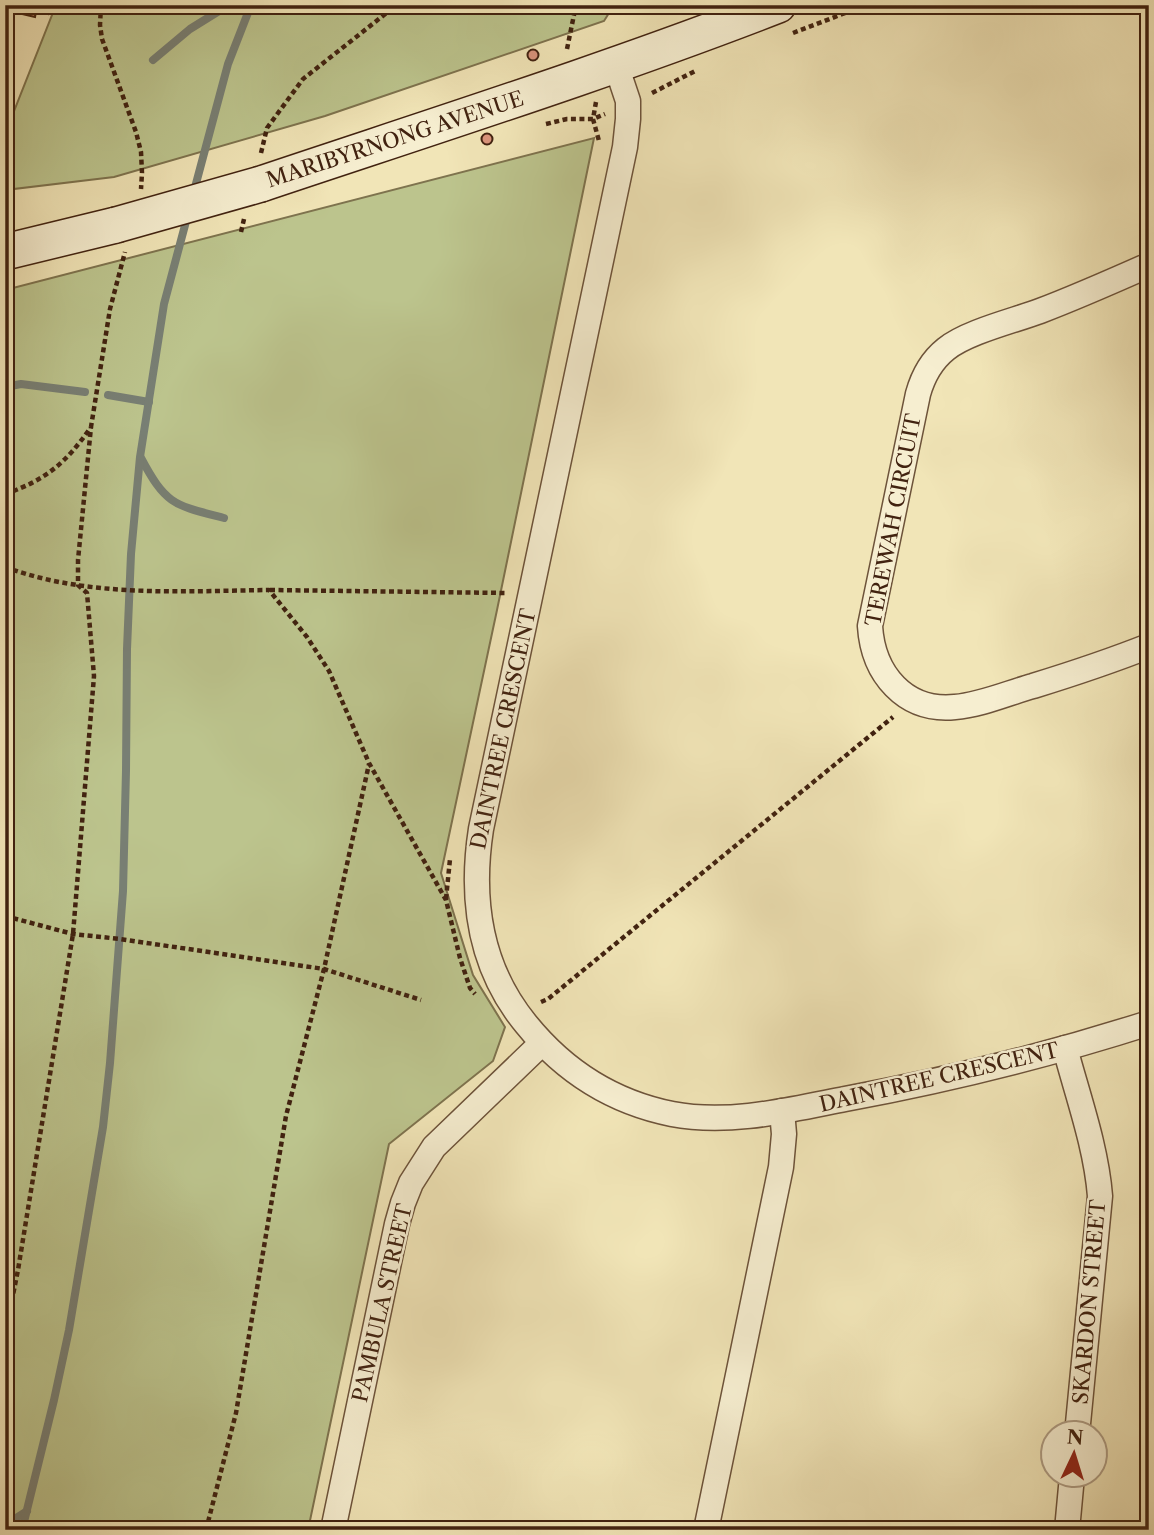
<svg xmlns="http://www.w3.org/2000/svg" width="1154" height="1535" viewBox="0 0 1154 1535" font-family="'Libre Caslon Text',serif">
<style>
.green{fill:#bcc48d;stroke:#7e734e;stroke-width:2}
.lines{fill:none;stroke-linecap:round;stroke-linejoin:round}
.stream{stroke:#787f74;stroke-width:8}
.building{fill:#da947c;stroke:#412210;stroke-width:2}
.street-casing{stroke:#6d533a;stroke-width:27}
.secondary-casing{stroke:#412210;stroke-width:38}
.path{stroke:#412210;stroke-width:4.5;stroke-dasharray:5 3.5;stroke-linecap:butt}
.street{stroke:#f6eed0;stroke-width:24}
.secondary{stroke:#f6eed0;stroke-width:35}
.secondary-bridge-casing{stroke:#412210;stroke-width:38;stroke-linecap:butt}
.secondary-bridge{stroke:#f6eed0;stroke-width:35}
.labels{text-anchor:middle;dominant-baseline:central;stroke-width:5;stroke-linejoin:round;paint-order:stroke}
.street-label{font-size:21px;fill:#412210;stroke:#f6eed0}
</style>
<rect width="100%" height="100%" fill="#f1e5b7"/>
<filter id="stains"><feTurbulence type="fractalNoise" baseFrequency=".00286" numOctaves="4"/><feColorMatrix values="0 0 0 0 .2 0 0 0 0 .09 0 0 0 0 .02 0 0 0 .5 -.17"/></filter>
<radialGradient id="worn" r=".72"><stop offset=".6" stop-color="#630" stop-opacity="0"/><stop offset="1" stop-color="#630" stop-opacity=".3"/></radialGradient>
<g class="green">
<path d="M56,5H614L604,21L325,116L114,177L5,190V134Z"/>
<path d="M594,138L497,610L441,873L473,975L505,1027L493,1061L389,1144L308,1530H5V290Z"/>
</g>
<g class="lines">
<g class="stream">
<path d="M174,5C200,11 217,14 243,5"/>
<path d="M153,60L190,29L219,11"/>
<path d="M194,191L228,64L251,5"/>
<path d="M5,387L21,384L85,392"/>
<path d="M108,395L149,402"/>
<path d="M141,458C166,505 174,505 224,518"/>
<path d="M5,1525L27,1511"/>
<path d="M22,1530L54,1400L69,1330L103,1127L110,1063L123,891L126,771L127,649L131,554L140,457L164,304L188,214"/>
</g>
</g>
<g class="building">
<path d="M5,5H49L48,14L36,12L35,17L5,10Z"/>
<circle cx="533" cy="55" r="5.5"/>
<circle cx="487" cy="139" r="5.5"/>
</g>
<g class="lines">
<defs>
<g id="street">
<path d="M616,65L628,101V119L625,147L481,829C470,900 480,968 526,1024C564,1071 612,1102 672,1114C729,1125 789,1110 845,1099C948,1080 1049,1055 1149,1023"/>
<path d="M1149,265C1113,281 1077,297 1040,311C1013,321 967,332 946,349C931,361 923,376 918,394L870,626C873,674 905,712 955,707C981,705 1008,693 1033,686C1072,674 1111,661 1149,646"/>
<path d="M1065,1048C1078,1097 1096,1146 1100,1196L1077,1434"/>
<path d="M333,1530L397,1224L403,1203L411,1183L434,1147L541,1044"/>
<path d="M706,1530L781,1167L784,1134L782,1111"/>
<path d="M1067,1530L1072,1476"/>
</g>
<g id="secondary">
<path d="M261,184C434,126 608,71 778,5"/>
<path d="M5,252L116,225"/>
</g>
</defs>
<use href="#street" class="street-casing"/>
<use href="#secondary" class="secondary-casing"/>
<g class="path">
<path d="M101,5L100,25L102,39L136,132L141,152L142,173L141,189"/>
<path d="M793,33L866,5"/>
<path d="M567,49L576,5"/>
<path d="M652,93L697,70"/>
<path d="M596,102L593,119L599,141"/>
<path d="M546,124L567,119H593L605,114"/>
<path d="M261,153L267,128L303,79L389,11L399,5"/>
<path d="M241,232L244,219"/>
<path d="M5,494C46,480 66,463 91,427L110,309L125,252"/>
<path d="M5,567C89,598 181,591 269,590L307,637L329,671L369,763L446,900L460,958L470,988L475,994"/>
<path d="M270,590L506,593"/>
<path d="M446,899L450,859"/>
<path d="M5,916L73,934L120,939L324,969L421,1000"/>
<path d="M541,1002L548,999L893,717"/>
<path d="M5,1335L18,1270L73,934L94,676L87,593L78,585V560L91,427"/>
<path d="M206,1530L236,1413L286,1116L324,969L369,764"/>
</g>
<use href="#street" class="street"/>
<use href="#secondary" class="secondary"/>
<defs>
<path id="secondary-bridge" d="M116,225L261,184"/>
</defs>
<use href="#secondary-bridge" class="secondary-bridge-casing"/>
<use href="#secondary-bridge" class="secondary-bridge"/>
</g>
<g class="labels">
<g class="street-label">
<text transform="translate(395 139) rotate(-18)">MARIBYRNONG AVENUE</text>
<text transform="translate(893 520) rotate(-79)">TEREWAH CIRCUIT</text>
<text transform="translate(503 729) rotate(-78)">DAINTREE CRESCENT</text>
<text transform="translate(939 1077) rotate(-13)">DAINTREE CRESCENT</text>
<text transform="translate(1089 1302) rotate(-85)">SKARDON STREET</text>
<text transform="translate(382 1303) rotate(-77)">PAMBULA STREET</text>
</g>
</g>
<rect width="1154" height="1535" fill="none" stroke="#f1e5b7" stroke-width="28"/>
<rect x="7" y="7" width="1140" height="1521" fill="none" stroke="#412210" stroke-width="3.5"/>
<rect x="14" y="14" width="1126" height="1507" fill="none" stroke="#412210" stroke-width="2"/>
<g transform="translate(1074 1454) rotate(4)"><circle r="33" fill="#f6eed0" stroke="#ae9c83" stroke-width="2"/>
<path d="M0-5L12 26L0 18L-12 26Z" fill="#8f2418"/>
<text y="-10" font-size="19" font-weight="bold" text-anchor="middle" fill="#412210">N</text>
</g>
<rect width="100%" height="100%" filter="url(#stains)"/>
<rect width="100%" height="100%" fill="url(#worn)"/>
</svg>
